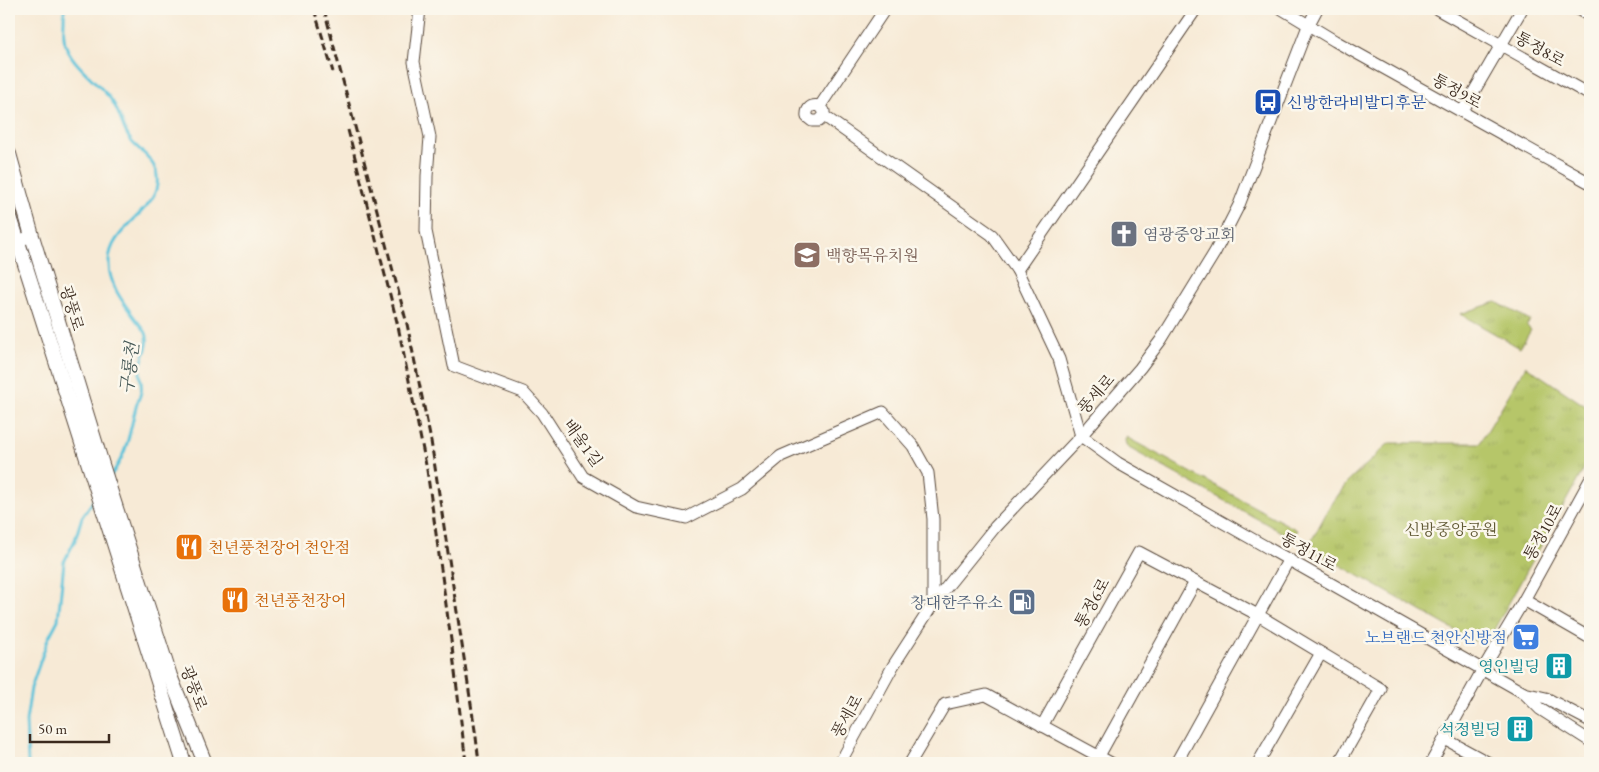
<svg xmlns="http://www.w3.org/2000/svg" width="1599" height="772" viewBox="0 0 1599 772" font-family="'EB Garamond','Noto Serif KR',serif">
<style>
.grass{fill:#b6c669;stroke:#787844}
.park{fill:url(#park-tufts);stroke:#787844}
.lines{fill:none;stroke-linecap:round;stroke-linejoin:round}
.stream{stroke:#5cc3da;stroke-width:3}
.minor-casing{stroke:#57473a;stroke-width:13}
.major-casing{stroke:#57473a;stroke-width:16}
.minor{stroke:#fff;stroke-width:11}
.major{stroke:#fff;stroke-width:14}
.rail{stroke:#3b2a1e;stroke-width:3;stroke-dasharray:8 4;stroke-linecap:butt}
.labels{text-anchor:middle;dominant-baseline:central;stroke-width:5;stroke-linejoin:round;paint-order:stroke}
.street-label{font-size:16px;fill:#3b2a1e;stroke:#fbf7ec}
.transit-label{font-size:16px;fill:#164399;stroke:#fbf7ec;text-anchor:start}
.worship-label{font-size:16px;fill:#5b616d;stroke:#fbf7ec;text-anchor:start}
.education-label{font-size:16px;fill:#785e54;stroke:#fbf7ec;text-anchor:start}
.park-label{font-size:16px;fill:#605934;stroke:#fbf7ec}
.food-label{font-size:16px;fill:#c56008;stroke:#fbf7ec;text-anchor:start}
.service-label{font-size:16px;fill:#4e5e75;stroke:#fbf7ec;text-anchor:end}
.shop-label{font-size:16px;fill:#366cbe;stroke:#fbf7ec;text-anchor:end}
.culture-label{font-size:16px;fill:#0d838f;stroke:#fbf7ec;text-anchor:end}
.water-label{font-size:18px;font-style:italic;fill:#455856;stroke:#fbf7ec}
</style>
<defs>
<pattern id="park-tufts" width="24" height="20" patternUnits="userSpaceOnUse" patternTransform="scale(1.25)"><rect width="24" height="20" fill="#b6c669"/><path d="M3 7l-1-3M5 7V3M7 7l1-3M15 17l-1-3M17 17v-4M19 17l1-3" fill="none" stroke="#9daa5b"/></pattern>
</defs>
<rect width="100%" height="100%" fill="#fbf7ec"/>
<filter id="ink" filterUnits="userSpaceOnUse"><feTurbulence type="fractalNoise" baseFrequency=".02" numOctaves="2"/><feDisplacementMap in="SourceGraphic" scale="10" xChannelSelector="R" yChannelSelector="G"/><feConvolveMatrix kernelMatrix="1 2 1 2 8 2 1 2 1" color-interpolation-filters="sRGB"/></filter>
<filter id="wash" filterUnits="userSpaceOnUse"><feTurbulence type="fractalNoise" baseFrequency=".0096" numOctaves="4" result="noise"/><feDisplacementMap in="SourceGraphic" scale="20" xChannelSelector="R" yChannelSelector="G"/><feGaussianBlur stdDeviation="1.12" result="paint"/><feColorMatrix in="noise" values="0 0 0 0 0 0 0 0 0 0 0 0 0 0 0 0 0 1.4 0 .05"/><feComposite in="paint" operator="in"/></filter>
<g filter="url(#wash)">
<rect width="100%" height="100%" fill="#f7ead6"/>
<path class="grass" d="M1126,437L1297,530L1292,538L1127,447L1125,441Z"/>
<g class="park">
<path d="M1496,302L1530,320L1527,326L1531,330L1520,348L1460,314Z"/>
<path d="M1526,366L1590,409V458L1491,635L1482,642L1472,640L1308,547L1329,508L1346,484L1389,443H1480Z"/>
</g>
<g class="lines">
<g class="stream">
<path d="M64,9C65,20 62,32 65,43C71,65 99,82 112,101C121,114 122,130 132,142C140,151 152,158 156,171C167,211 107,224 109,264C109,286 125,305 137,321C140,325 144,329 146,333C151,346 141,357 140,370C139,377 143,385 141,392C140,397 137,402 136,407C128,437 129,450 110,477"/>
<path d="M28,763L26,721L31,688L48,639L58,620L64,562L75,540L82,517L95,498"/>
</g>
</g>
</g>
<g filter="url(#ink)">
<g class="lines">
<defs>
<g id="minor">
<path d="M420,9L414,62L430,137L427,176L426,231L454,366L523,392L542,413L583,477L636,507L686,518L742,489L781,456L883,412L913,446L928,473L933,519V604"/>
<path d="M1282,9L1335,41L1590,183"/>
<path d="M1437,9L1590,95"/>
<path d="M1577,9L1590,16"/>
<path d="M820,106L885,9"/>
<path d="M1462,112L1522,9"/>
<path d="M824,116L819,121H812L807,117C806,108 811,104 820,106L824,111V116L992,235L1017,270L1059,359L1081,436L1118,463L1524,693L1546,698L1590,721"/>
<path d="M9,244L32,236"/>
<path d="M1017,270L1196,9"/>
<path d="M1524,600L1590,638"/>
<path d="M1524,693L1540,709L1590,741"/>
<path d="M1042,726L1139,552L1258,615L1381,689L1339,763"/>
<path d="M1445,739L1489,763"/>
<path d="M840,763L893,666L933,604L995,527L1081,436L1140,368L1161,340L1215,252L1239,205L1308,26L1317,9"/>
<path d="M910,763L945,704L986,695L1111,763"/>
<path d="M1095,763L1195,582"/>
<path d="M1176,763L1289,559"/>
<path d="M1258,763L1321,653"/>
<path d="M1431,763L1483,669L1524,600L1590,480"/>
</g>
<g id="major">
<path d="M9,154L32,236L104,471L170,676L205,763"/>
<path d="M9,214L184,763"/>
</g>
</defs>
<use href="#minor" class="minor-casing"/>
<use href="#major" class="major-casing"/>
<use href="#minor" class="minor"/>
<use href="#major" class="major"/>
<g class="rail">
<path d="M314,9L333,72"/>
<path d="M324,9L407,324L431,441L476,737L479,763"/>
<path d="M348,130L398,326L427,470L452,647L466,763"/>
</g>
</g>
</g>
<defs>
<symbol id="bus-square" viewBox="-11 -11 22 22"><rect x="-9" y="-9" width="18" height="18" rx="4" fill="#1a4fb4" stroke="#fbf7ec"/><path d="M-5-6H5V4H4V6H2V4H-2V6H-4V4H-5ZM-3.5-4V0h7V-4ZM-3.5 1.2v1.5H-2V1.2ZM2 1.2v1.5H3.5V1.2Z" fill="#fff"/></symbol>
<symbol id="church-square" viewBox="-11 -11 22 22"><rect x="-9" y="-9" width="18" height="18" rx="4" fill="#6b7280" stroke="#fbf7ec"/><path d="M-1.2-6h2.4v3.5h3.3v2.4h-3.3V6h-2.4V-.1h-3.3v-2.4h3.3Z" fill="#fff"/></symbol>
<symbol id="school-square" viewBox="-11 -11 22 22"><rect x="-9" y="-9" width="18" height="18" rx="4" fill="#8d6e63" stroke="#fbf7ec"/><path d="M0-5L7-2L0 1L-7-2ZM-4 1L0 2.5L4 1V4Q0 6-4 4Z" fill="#fff"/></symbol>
<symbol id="restaurant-square" viewBox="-11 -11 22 22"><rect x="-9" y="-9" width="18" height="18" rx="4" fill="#e8710a" stroke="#fbf7ec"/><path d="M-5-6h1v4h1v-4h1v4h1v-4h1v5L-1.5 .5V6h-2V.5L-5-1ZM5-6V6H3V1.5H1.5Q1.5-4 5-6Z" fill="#fff"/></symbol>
<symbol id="fuel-square" viewBox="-11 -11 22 22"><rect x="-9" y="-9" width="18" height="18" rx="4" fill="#5c6f8a" stroke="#fbf7ec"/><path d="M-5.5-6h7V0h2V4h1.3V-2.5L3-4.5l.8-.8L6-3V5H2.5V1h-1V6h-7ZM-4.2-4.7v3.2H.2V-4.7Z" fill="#fff"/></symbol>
<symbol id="supermarket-square" viewBox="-11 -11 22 22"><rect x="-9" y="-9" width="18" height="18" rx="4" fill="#3f7fe0" stroke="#fbf7ec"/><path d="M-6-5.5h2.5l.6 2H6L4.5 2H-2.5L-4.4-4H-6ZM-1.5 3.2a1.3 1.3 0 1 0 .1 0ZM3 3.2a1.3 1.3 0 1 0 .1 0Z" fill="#fff"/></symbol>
<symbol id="building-square" viewBox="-11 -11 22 22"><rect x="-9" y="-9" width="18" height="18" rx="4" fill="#0f9aa8" stroke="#fbf7ec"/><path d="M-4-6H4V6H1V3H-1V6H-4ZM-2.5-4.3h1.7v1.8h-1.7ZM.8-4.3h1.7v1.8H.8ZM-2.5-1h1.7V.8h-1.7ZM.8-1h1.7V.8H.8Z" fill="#fff"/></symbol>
</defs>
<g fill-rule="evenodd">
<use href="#bus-square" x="1252" y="86" width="32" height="32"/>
<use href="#church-square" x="1108" y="218" width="32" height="32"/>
<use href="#school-square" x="791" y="239" width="32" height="32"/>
<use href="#restaurant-square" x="173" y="531" width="32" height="32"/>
<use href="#restaurant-square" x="219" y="584" width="32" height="32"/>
<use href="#fuel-square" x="1006" y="586" width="32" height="32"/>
<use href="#supermarket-square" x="1510" y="621" width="32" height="32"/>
<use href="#building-square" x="1543" y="650" width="32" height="32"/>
<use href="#building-square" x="1504" y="713" width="32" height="32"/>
</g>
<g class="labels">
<g class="street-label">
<text transform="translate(1540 49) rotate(29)">통정8로</text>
<text transform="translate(1457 91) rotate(29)">통정9로</text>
<text transform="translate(72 308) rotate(73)">광풍로</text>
<text transform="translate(1096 394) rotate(-49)">풍세로</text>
<text transform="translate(583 443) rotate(54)">배울1길</text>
<text transform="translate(1543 532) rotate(-61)">통정10로</text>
<text transform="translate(1309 552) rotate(29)">통정11로</text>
<text transform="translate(1092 603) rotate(-61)">통정6로</text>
<text transform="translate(194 688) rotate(69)">광풍로</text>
<text transform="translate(847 716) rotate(-61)">풍세로</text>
</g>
<g class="transit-label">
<text x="1287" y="102">신방한라비발디후문</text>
</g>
<g class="worship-label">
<text x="1143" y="234">염광중앙교회</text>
</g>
<g class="education-label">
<text x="826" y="255">백향목유치원</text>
</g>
<g class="park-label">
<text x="1451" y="529">신방중앙공원</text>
</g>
<g class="food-label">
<text x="208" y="547">천년풍천장어 천안점</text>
<text x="254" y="600">천년풍천장어</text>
</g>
<g class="service-label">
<text x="1003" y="602">창대한주유소</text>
</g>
<g class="shop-label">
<text x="1507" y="637">노브랜드 천안신방점</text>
</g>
<g class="culture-label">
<text x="1540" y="666">영인빌딩</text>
<text x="1501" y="729">석정빌딩</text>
</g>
<g class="water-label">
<text transform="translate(129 368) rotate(-83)">구룡천</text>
</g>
</g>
<rect width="1599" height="772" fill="none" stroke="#fbf7ec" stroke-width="30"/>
<path d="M30 734v8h79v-8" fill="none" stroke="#3b2a1e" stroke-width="2.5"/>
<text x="38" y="734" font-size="15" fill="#3b2a1e" stroke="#fbf7ec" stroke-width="4" paint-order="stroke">50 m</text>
</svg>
